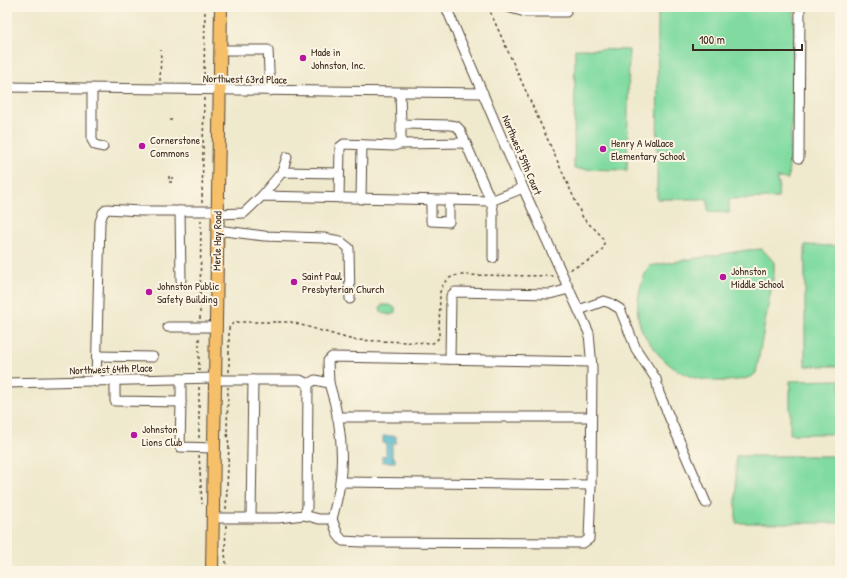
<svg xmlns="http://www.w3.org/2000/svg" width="847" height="578" viewBox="0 0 847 578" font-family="'Patrick Hand',sans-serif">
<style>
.green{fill:#81dba1;stroke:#5e8260}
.water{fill:#50b9cd;stroke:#467276}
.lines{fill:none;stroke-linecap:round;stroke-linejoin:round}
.minor-casing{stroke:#564738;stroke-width:11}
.major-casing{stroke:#564738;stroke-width:14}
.path{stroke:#564738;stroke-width:1.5;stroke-dasharray:3 3;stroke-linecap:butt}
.minor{stroke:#fff;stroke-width:9}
.major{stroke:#f6c06b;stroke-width:12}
.poi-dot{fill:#b5179e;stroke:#fcf5e5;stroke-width:1.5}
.labels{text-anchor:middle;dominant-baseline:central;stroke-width:4;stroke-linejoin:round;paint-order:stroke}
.poi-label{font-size:11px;fill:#3b2a1e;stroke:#fcf5e5;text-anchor:start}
.street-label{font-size:11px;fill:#3b2a1e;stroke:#fcf5e5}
</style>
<rect width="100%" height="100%" fill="#fcf5e5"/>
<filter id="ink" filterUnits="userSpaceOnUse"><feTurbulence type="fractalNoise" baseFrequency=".025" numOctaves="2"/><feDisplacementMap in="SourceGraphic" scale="8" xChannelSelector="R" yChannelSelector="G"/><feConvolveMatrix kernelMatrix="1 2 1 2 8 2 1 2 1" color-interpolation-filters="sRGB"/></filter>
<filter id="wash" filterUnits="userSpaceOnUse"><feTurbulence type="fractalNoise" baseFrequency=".012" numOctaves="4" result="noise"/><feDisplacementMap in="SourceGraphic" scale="16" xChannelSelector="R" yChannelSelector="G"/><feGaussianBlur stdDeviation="0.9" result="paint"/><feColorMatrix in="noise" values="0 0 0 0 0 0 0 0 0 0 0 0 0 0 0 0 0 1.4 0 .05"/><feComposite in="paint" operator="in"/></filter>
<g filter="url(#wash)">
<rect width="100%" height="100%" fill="#efe9cd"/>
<g class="green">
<path d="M658,7H794V90L788,179L777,178V183H779L778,198L729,199V213L708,212V199H657Z"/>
<path d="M575,49L629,50L627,170L574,169Z"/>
<path d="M805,245L840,246V366H805Z"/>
<path d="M762,249L774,262V273L756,373C749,380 736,380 727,381C694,382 672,373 652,346C648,340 642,333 640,325C634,306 640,283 649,266L747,250Z"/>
<path d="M382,305H390L395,308V313L390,315L382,313L380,308Z"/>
<path d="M840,380V434H790V381Z"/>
<rect x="736" y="456" width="104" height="67"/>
</g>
<path class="water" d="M383,436H396V443H392V457L395,458V462H382V456H386V443H383Z"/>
</g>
<g filter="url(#ink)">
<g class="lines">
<defs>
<g id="minor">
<path d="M507,7L525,12H566"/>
<path d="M221,50H268L270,91"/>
<path d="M7,87L483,93"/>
<path d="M92,89V140L95,145L103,147"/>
<path d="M400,93L401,122L406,124L450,125L456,126L460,130L491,201L493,211V258"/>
<path d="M399,144L466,143"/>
<path d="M799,158L800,7"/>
<path d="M282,172L287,157"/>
<path d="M262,196L282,172L339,173"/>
<path d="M339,198L340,147L344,144L394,146L399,144L401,139V122"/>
<path d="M361,199L362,145"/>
<path d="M431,200V221L449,222V201"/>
<path d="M180,211L181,280"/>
<path d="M218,214L244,213L262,196L491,201L523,188"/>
<path d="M217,230L264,236L324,238L340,241L349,248L350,299"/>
<path d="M579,310L604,301L610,303L620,309L636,349L656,379L659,393L706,503"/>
<path d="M168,327H216"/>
<path d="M97,356L153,357"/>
<path d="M450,359L451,296L455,292L550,294L569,289"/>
<path d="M115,381V401L181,402V379"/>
<path d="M96,382L100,222L103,213L107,209L140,211H218"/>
<path d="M7,383L215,378"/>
<path d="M329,383L328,361L332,357L591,362"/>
<path d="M181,402L180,447L214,448"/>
<path d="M337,417H591"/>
<path d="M340,482L591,485L592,368L589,333L523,188L446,7"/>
<path d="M304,515L319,519H332C335,507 339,494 340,482C344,450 339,414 329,383L315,380L308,384"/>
<path d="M251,517L253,380"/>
<path d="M213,518H278L304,515L307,508L308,384L300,380H215"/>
<path d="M332,519L338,535L343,541L361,542L583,543L589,539L591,485"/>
</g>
<path id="major" d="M212,571L221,7"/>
</defs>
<use href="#minor" class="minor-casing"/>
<use href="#major" class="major-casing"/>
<g class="path">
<path d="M488,7L583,218C588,224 596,229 601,236C614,253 580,264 569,270"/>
<path d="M160,81L161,50"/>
<path d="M204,81L205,7"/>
<path d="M170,120H172"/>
<path d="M169,176V182H172V177"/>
<path d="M202,203L204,97"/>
<path d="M200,319L201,219"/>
<path d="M199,371V335"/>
<path d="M229,372V328L234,322H291L353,340L433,343L439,338V335L440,292C443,282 448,277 458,275L555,276"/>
<path d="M199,387V439"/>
<path d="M199,455L202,504"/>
<path d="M226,509L229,445L227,433L228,387"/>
<path d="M226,525L225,553L227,571"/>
</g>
<use href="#minor" class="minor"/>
<use href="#major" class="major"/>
</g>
</g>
<g class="poi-dot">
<circle cx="303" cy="58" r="4"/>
<circle cx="142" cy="146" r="4"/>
<circle cx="603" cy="149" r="4"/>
<circle cx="723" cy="277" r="4"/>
<circle cx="294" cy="282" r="4"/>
<circle cx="149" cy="292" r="4"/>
<circle cx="134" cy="435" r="4"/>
</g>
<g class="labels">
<g class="poi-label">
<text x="311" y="52">Made in<tspan x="311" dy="13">Johnston, Inc.</tspan></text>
<text x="150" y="140">Cornerstone<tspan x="150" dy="13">Commons</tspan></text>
<text x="611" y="143">Henry A Wallace<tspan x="611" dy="13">Elementary School</tspan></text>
<text x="731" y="271">Johnston<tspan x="731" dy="13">Middle School</tspan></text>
<text x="302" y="276">Saint Paul<tspan x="302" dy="13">Presbyterian Church</tspan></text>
<text x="157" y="286">Johnston Public<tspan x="157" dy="13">Safety Building</tspan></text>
<text x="142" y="429">Johnston<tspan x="142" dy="13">Lions Club</tspan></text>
</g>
<g class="street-label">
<text transform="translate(245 79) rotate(1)">Northwest 63rd Place</text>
<text transform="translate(522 155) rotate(67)">Northwest 59th Court</text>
<text transform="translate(217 241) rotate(-89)">Merle Hay Road</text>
<text transform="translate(111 369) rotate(-2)">Northwest 64th Place</text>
</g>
</g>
<rect width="847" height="578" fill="none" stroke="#fcf5e5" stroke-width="24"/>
<path d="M693 44v6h109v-6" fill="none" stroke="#3b2a1e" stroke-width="2"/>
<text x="699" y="44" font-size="12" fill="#3b2a1e" stroke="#fcf5e5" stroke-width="3" paint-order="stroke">100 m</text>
</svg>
